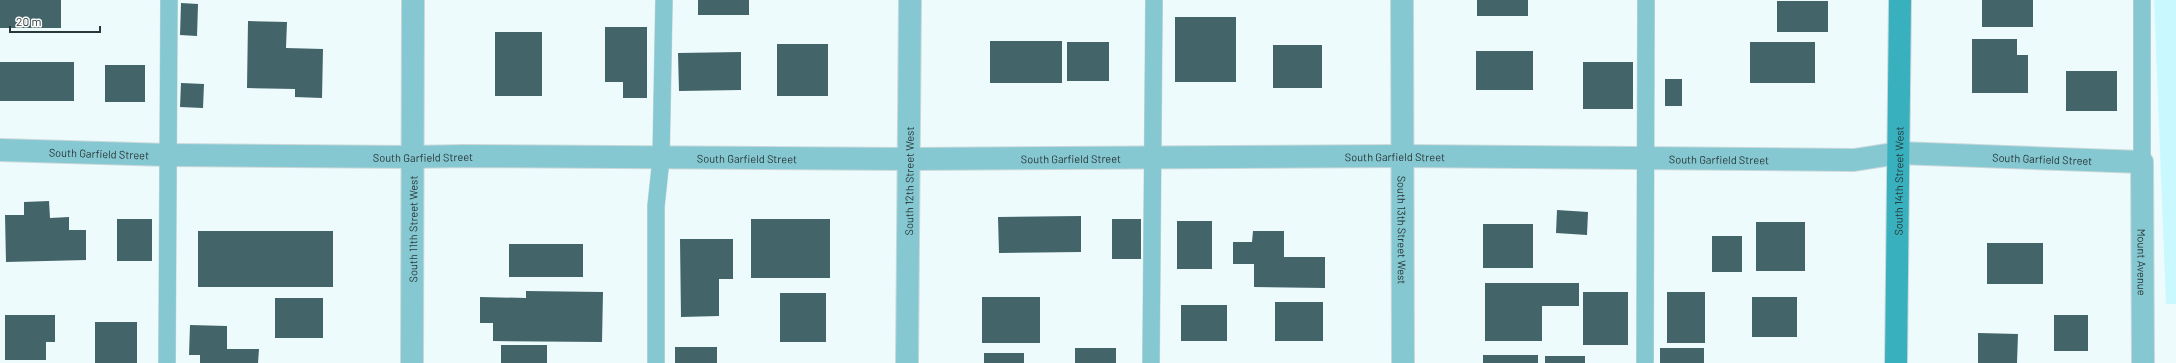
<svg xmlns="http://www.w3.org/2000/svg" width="2176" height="363" viewBox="0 0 2176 363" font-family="Barlow,sans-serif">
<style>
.built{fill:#c9f9ff}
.building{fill:#436469}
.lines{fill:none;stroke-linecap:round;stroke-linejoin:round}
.service-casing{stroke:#cad8da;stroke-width:18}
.minor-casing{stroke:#cad8da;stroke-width:24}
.secondary-casing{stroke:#cad8da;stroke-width:24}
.service{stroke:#85c8d1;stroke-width:17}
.minor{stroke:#85c8d1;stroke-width:22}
.secondary{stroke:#38b0bd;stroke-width:22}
.labels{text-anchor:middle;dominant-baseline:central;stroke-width:4;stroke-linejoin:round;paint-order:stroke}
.street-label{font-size:11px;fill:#283739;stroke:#fff}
</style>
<rect width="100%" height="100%" fill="#edfbfd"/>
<path class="built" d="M2154,0H2176V304H2166Z"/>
<g class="building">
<rect x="0" y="0" width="61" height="28"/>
<rect x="698" y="0" width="51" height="15"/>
<rect x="1477" y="0" width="51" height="16"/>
<rect x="1982" y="0" width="51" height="27"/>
<rect x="1777" y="1" width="51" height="31"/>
<path d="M181,3L198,4L197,36L180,35Z"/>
<rect x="1175" y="17" width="61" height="65"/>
<path d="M248,21L287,22L286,48L323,49L322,98L295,97V89L247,88Z"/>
<path d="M605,27H647V98H623V82H605Z"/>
<rect x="495" y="32" width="47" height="64"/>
<path d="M1972,39H2017V55H2028V93H1972Z"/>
<rect x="990" y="41" width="72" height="42"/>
<rect x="1067" y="42" width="42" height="39"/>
<rect x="1750" y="42" width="65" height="41"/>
<rect x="777" y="44" width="51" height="52"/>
<rect x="1273" y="45" width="49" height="43"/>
<rect x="1476" y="51" width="57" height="39"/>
<path d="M741,52V90L679,91L678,53Z"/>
<rect x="0" y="62" width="74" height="39"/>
<rect x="1583" y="62" width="50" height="47"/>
<rect x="105" y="65" width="40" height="37"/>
<rect x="2066" y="71" width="51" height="40"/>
<rect x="1665" y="79" width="17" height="27"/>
<path d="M181,83L204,84L203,108L180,107Z"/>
<path d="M49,201L50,218L69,217V230H86V260L6,262L5,215H24V202Z"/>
<path d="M1557,210L1588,212L1587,235L1556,233Z"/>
<path d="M1081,216V252L999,253L998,217Z"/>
<rect x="117" y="219" width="35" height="42"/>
<rect x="751" y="219" width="79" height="59"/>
<rect x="1112" y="219" width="29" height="40"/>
<rect x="1177" y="221" width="35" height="48"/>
<rect x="1756" y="222" width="49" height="49"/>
<rect x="1483" y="224" width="50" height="44"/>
<rect x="198" y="231" width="135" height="56"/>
<path d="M1253,231H1284V257H1325V288L1254,287V264H1233V242H1252Z"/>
<rect x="1712" y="236" width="30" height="36"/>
<path d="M680,239H733V279H719V316L681,317Z"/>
<rect x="1987" y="243" width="56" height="41"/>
<rect x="509" y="244" width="74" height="33"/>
<path d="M1485,283H1579V306H1542V341H1485Z"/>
<path d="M526,291L603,292L602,342L493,341V323H480V297L526,298Z"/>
<rect x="1583" y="292" width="45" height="53"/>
<rect x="1667" y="292" width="38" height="51"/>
<rect x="780" y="293" width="46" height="49"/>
<rect x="982" y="297" width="58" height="46"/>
<rect x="1752" y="297" width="45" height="40"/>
<rect x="275" y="298" width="48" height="40"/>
<rect x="1275" y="302" width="48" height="39"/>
<rect x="1181" y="305" width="46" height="36"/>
<path d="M5,315H55V342H46V360H5Z"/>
<rect x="2054" y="315" width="34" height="36"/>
<rect x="95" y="322" width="42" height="41"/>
<path d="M190,325L227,326V349H259L258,363H200V355H189Z"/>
<path d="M1978,333L2018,334L2017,363H1978Z"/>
<rect x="501" y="345" width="46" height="18"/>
<rect x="675" y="347" width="42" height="16"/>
<rect x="1075" y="348" width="41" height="15"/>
<rect x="1660" y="348" width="44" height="15"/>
<rect x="984" y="353" width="40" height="10"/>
<rect x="1483" y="355" width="55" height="8"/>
<rect x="1545" y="356" width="40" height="7"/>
</g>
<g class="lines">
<defs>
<g id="service">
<path d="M2142,162V0"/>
<path d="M167,363L169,0"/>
<path d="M656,363V206L661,159L664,0"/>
<path d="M1151,363L1154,0"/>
<path d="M1645,363L1646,0"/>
</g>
<g id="minor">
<path id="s1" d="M1402,0L1403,363"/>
<path id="s2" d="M0,150L168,155L412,157L463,156L909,159L1402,156L1854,160L1899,153L2142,162L2143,363"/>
<path id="s3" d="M412,363L413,0"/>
<path id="s4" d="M907,363L910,0"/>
</g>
<g id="secondary">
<path id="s5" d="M1896,363L1900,0"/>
</g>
</defs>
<use href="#service" class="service-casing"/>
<use href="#minor" class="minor-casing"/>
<use href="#secondary" class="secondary-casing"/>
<use href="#service" class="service"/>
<use href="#minor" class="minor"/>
<use href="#secondary" class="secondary"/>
</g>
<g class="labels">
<g class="street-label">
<text stroke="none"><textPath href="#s2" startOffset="99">South Garfield Street</textPath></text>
<text stroke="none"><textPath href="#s2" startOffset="423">South Garfield Street</textPath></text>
<text stroke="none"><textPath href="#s2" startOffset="1395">South Garfield Street</textPath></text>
<text stroke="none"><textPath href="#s2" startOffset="1071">South Garfield Street</textPath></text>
<text stroke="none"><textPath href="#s2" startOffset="2043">South Garfield Street</textPath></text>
<text stroke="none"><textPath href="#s2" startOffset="747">South Garfield Street</textPath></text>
<text stroke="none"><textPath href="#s2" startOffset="1719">South Garfield Street</textPath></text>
<text stroke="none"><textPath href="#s5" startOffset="182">South 14th Street West</textPath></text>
<text stroke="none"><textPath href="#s4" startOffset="182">South 12th Street West</textPath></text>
<text stroke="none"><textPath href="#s3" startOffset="134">South 11th Street West</textPath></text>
<text stroke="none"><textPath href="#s1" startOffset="230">South 13th Street West</textPath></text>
<text stroke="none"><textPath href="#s2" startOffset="2243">Mount Avenue</textPath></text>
</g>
</g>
<path d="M10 26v6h90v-6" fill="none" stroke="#283739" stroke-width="2"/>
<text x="16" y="26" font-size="12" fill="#283739" stroke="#ffffff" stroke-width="3" paint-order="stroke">20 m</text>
</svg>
